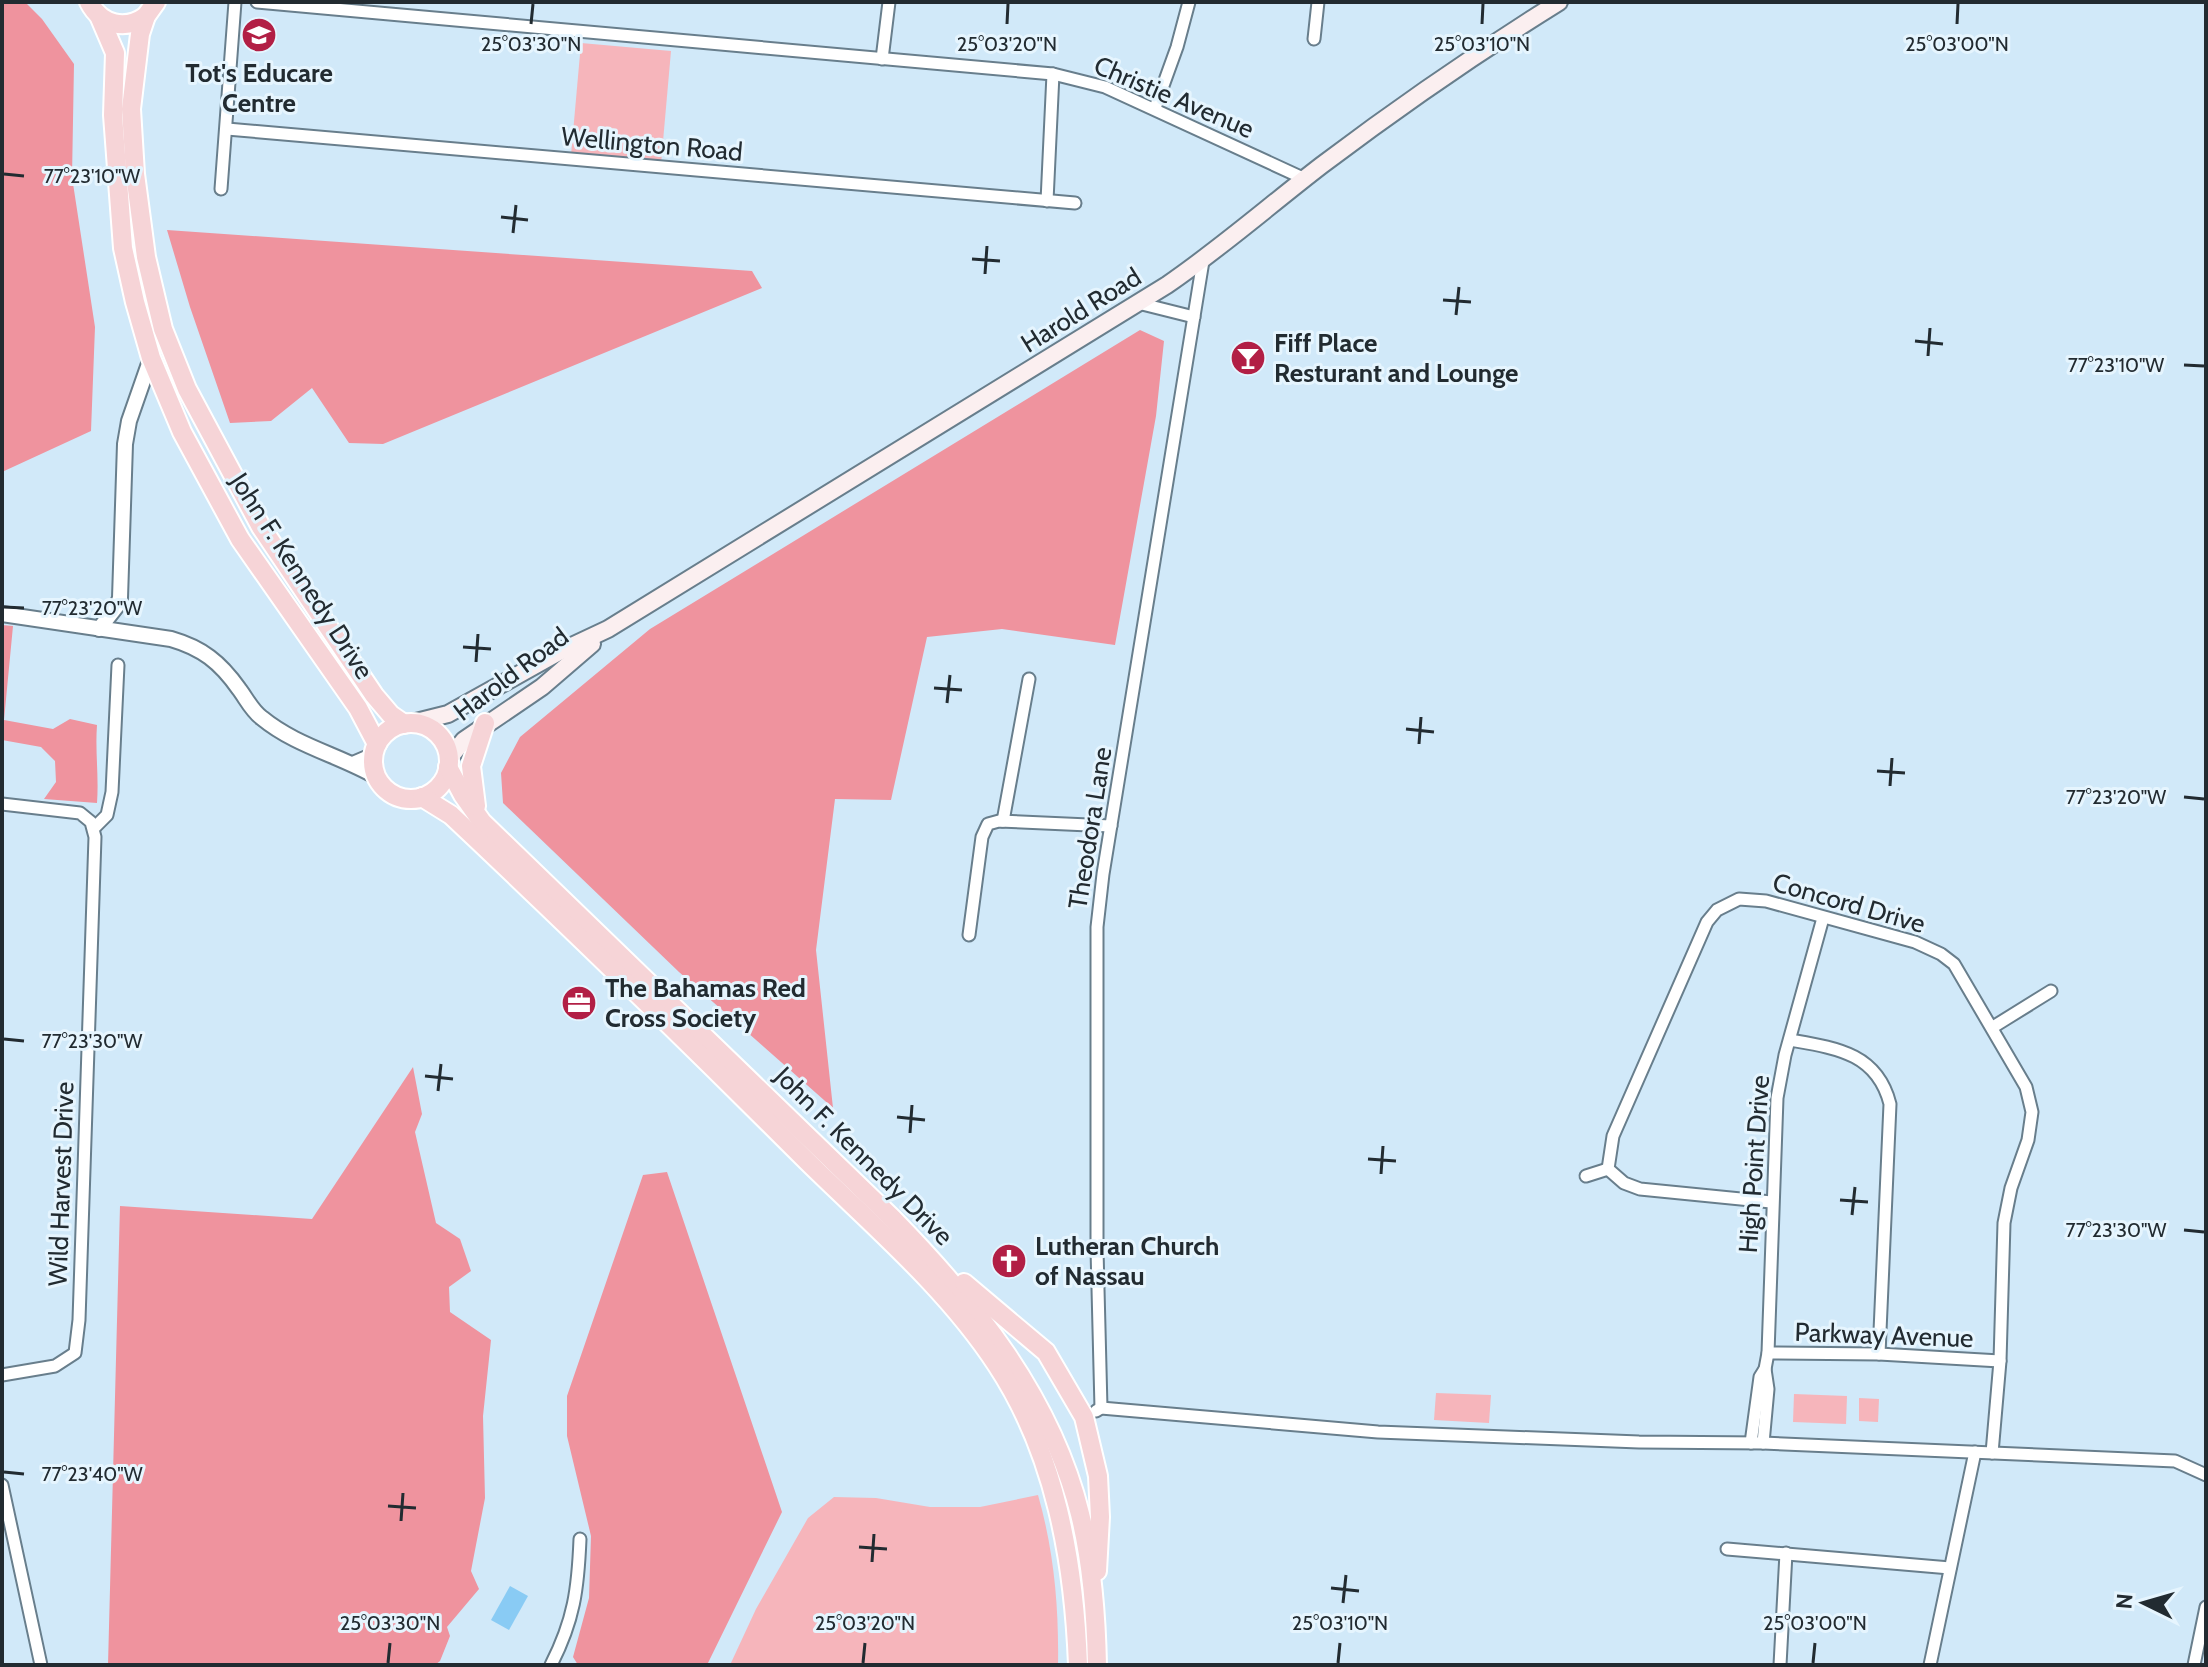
<svg xmlns="http://www.w3.org/2000/svg" width="2208" height="1667" viewBox="0 0 2208 1667" font-family="Cabin,sans-serif">
<style>
.green{fill:#f6b5bb}
.forest{fill:#ef939e}
.water{fill:#89cbf4}
.lines{fill:none;stroke-linecap:round;stroke-linejoin:round}
.minor-casing{stroke:#687e8c;stroke-width:15}
.tertiary-casing{stroke:#687e8c;stroke-width:18}
.secondary-casing{stroke:#687e8c;stroke-width:20}
.trunk-casing{stroke:#fff;stroke-width:22}
.minor{stroke:#fff;stroke-width:11}
.tertiary{stroke:#fff;stroke-width:14}
.secondary{stroke:#fbeff0;stroke-width:16}
.trunk{stroke:#f6d4d7;stroke-width:18}
.ticks{fill:none;stroke:#222b31;stroke-width:3}
.labels{text-anchor:middle;dominant-baseline:central;stroke-width:6;stroke-linejoin:round;paint-order:stroke}
.poi-label{font-size:26px;font-weight:bold;fill:#222b31;stroke:#e6f5fe;text-anchor:start}
.street-label{font-size:26px;fill:#222b31;stroke:#e6f5fe}
.ticks-label{font-size:20px;text-anchor:middle;fill:#222b31;stroke:#e6f5fe;stroke-width:6;stroke-linejoin:round;paint-order:stroke}
</style>
<rect width="100%" height="100%" fill="#d1e9f9"/>
<g class="green">
<path d="M581,43L671,51L661,164L571,155Z"/>
<path d="M1436,1393L1491,1395L1489,1423L1434,1420Z"/>
<path d="M1794,1394L1847,1396L1846,1424L1793,1422Z"/>
<path d="M1859,1398L1879,1399L1878,1422L1859,1421Z"/>
<path d="M1038,1495C1054,1551 1059,1607 1058,1665H730L756,1609L808,1518L834,1497L876,1498L930,1507H980Z"/>
</g>
<g class="forest">
<path d="M2,2H25L42,19L74,64L72,177L95,327L91,431L2,472Z"/>
<path d="M167,230L752,271L762,288L383,444L349,443L312,388L271,421L230,423L190,307Z"/>
<path d="M1140,330L1164,341L1156,416L1115,645L1002,629L927,637L891,800L835,799L816,950L833,1108L679,972L503,803L501,773L520,737L650,629Z"/>
<path d="M2,625L13,626L4,720L53,729L70,719L97,725C95,752 99,776 97,803L44,799L56,782L55,761L41,747L2,740Z"/>
<path d="M413,1067L422,1114L415,1132L436,1223L460,1239L471,1271L449,1287L450,1312L491,1340L483,1416L485,1498L471,1571L479,1589L447,1627L450,1636L440,1661L435,1665H108L120,1206L312,1219Z"/>
<path d="M667,1172L782,1512L707,1665H578L573,1657L589,1598L591,1536L567,1436V1396L643,1175Z"/>
</g>
<path class="water" d="M510,1586L528,1596L509,1630L491,1620Z"/>
<g class="lines">
<defs>
<g id="minor">
<path d="M257,2L1053,74L1105,87L1305,179"/>
<path d="M1314,39L1318,2"/>
<path d="M882,59L889,2"/>
<path d="M1155,108L1177,47L1189,2"/>
<path d="M227,129L1075,203"/>
<path d="M221,189L235,2"/>
<path d="M1047,201L1053,74"/>
<path d="M1138,303L1194,317"/>
<path d="M2,804L80,813L91,822L95,837L79,1320L75,1353L55,1366L2,1375"/>
<path d="M1003,821L1029,679"/>
<path d="M94,828L107,815L112,792L118,665"/>
<path d="M969,935L982,837L988,824L999,821L1111,826"/>
<path d="M1993,1027L2051,991"/>
<path d="M1790,1040C1836,1048 1877,1053 1890,1104L1879,1354"/>
<path d="M1586,1176L1608,1169"/>
<path d="M1771,1202L1640,1189L1624,1183L1608,1169L1613,1136L1707,922L1717,910L1739,899L1766,901L1915,942L1941,954L1954,964L2026,1087L2032,1112L2028,1140L2011,1188L2004,1223L2000,1361L1992,1453"/>
<path d="M1768,1353L1879,1354L2000,1361"/>
<path d="M1101,1408L1097,1249V927L1103,874L1203,261"/>
<path d="M1096,1411L1101,1408L1378,1432L1639,1442L1763,1443L2175,1461L2206,1475"/>
<path d="M1751,1443L1760,1377L1765,1369L1768,1353L1777,1098L1785,1055L1823,918"/>
<path d="M1763,1443L1768,1389L1765,1369"/>
<path d="M2,1485L41,1665"/>
<path d="M1727,1549L1950,1568"/>
<path d="M551,1665C574,1620 578,1589 580,1539"/>
<path d="M1780,1665L1786,1553"/>
<path d="M1930,1665L1975,1452"/>
<path d="M2194,1665L2206,1607"/>
</g>
<g id="tertiary">
<path d="M2,614L171,639C202,648 220,662 239,689C246,698 252,711 262,718C296,746 339,755 377,777"/>
<path d="M99,629L117,606L120,598L125,444L129,421L151,358"/>
<path d="M353,764L374,755"/>
</g>
<g id="secondary">
<path d="M412,723L448,714L559,652L608,629L1167,285C1221,248 1270,205 1322,165C1399,107 1477,53 1559,2"/>
<path d="M448,760L464,740L542,687L592,644"/>
</g>
<g id="trunk">
<path d="M89,2C101,25 125,31 146,16"/>
<path d="M156,2L146,16L140,34L131,109L135,174L146,257L163,329L187,389L261,527L374,695L391,715L404,724"/>
<path d="M100,18L115,53L113,115L123,248L135,302L151,358L182,432L240,539L358,708L377,744"/>
<circle cx="411" cy="761" r="38"/>
<path d="M448,767L463,795L482,822L893,1219C975,1303 1051,1397 1080,1514C1092,1563 1096,1615 1097,1665"/>
<path d="M422,797L451,815C571,928 690,1044 807,1161C872,1225 946,1287 997,1365C1055,1453 1074,1561 1078,1665"/>
<path d="M476,806L471,766L485,723"/>
<path d="M964,1283L1046,1352L1084,1417L1098,1476L1100,1517L1097,1571"/>
</g>
</defs>
<use href="#minor" class="minor-casing"/>
<use href="#tertiary" class="tertiary-casing"/>
<use href="#secondary" class="secondary-casing"/>
<use href="#trunk" class="trunk-casing"/>
<use href="#minor" class="minor"/>
<use href="#tertiary" class="tertiary"/>
<use href="#secondary" class="secondary"/>
<use href="#trunk" class="trunk"/>
</g>
<path class="ticks" d="M531,24L533,4M1007,24L1008,4M1482,24L1483,4M1957,24L1958,4M4,174L24,176M501,217L528,220M513,233L516,205M972,259L1000,261M985,274L987,246M1443,300L1471,302M1456,315L1459,287M1915,341L1943,344M1928,356L1930,328M2184,365L2204,366M4,607L24,608M463,647L491,649M476,662L478,634M934,688L962,690M947,703L950,675M1406,729L1434,732M1419,744L1421,717M1877,771L1905,773M1890,786L1892,758M2184,797L2204,799M4,1039L24,1041M425,1076L453,1079M438,1091L441,1064M897,1117L925,1120M910,1133L912,1105M1368,1159L1396,1161M1381,1174L1383,1146M1840,1200L1868,1202M1852,1215L1855,1187M2184,1230L2204,1232M4,1472L24,1474M388,1506L416,1508M401,1521L403,1493M859,1547L887,1549M872,1562L874,1534M1331,1588L1359,1591M1343,1603L1346,1575M388,1663L390,1643M863,1663L865,1643M1338,1663L1340,1643M1813,1663L1815,1643"/>
<defs>
<symbol id="school-disc" viewBox="-11 -11 22 22"><circle r="9.5" fill="#b21f45" stroke="#e6f5fe"/><path d="M0-5L7-2L0 1L-7-2ZM-4 1L0 2.5L4 1V4Q0 6-4 4Z" fill="#fff"/></symbol>
<symbol id="bar-disc" viewBox="-11 -11 22 22"><circle r="9.5" fill="#b21f45" stroke="#e6f5fe"/><path d="M-6-5H6L.8 .8V4.5H3.5V6h-7V4.5H-.8V.8Z" fill="#fff"/></symbol>
<symbol id="office-disc" viewBox="-11 -11 22 22"><circle r="9.5" fill="#b21f45" stroke="#e6f5fe"/><path d="M-6-3h4V-5.5h4V-3h4V5H-6ZM-1-4.5V-3h2v-1.5ZM-6 0V1H6V0Z" fill="#fff"/></symbol>
<symbol id="church-disc" viewBox="-11 -11 22 22"><circle r="9.5" fill="#b21f45" stroke="#e6f5fe"/><path d="M-1.2-6h2.4v3.5h3.3v2.4h-3.3V6h-2.4V-.1h-3.3v-2.4h3.3Z" fill="#fff"/></symbol>
</defs>
<g fill-rule="evenodd">
<use href="#school-disc" x="239" y="15" width="40" height="40"/>
<use href="#bar-disc" x="1228" y="338" width="40" height="40"/>
<use href="#office-disc" x="559" y="983" width="40" height="40"/>
<use href="#church-disc" x="989" y="1241" width="40" height="40"/>
</g>
<g class="labels">
<g class="poi-label">
<text x="259" y="73" text-anchor="middle">Tot's Educare<tspan x="259" dy="30">Centre</tspan></text>
<text x="1274" y="343">Fiff Place<tspan x="1274" dy="30">Resturant and Lounge</tspan></text>
<text x="605" y="988">The Bahamas Red<tspan x="605" dy="30">Cross Society</tspan></text>
<text x="1035" y="1246">Lutheran Church<tspan x="1035" dy="30">of Nassau</tspan></text>
</g>
<g class="street-label">
<text transform="translate(1174 97) rotate(23)">Christie Avenue</text>
<text transform="translate(652 144) rotate(5)">Wellington Road</text>
<text transform="translate(1081 310) rotate(-32)">Harold Road</text>
<text transform="translate(302 576) rotate(57)">John F. Kennedy Drive</text>
<text transform="translate(511 674) rotate(-37)">Harold Road</text>
<text transform="translate(1090 828) rotate(-81)">Theodora Lane</text>
<text transform="translate(1849 903) rotate(16)">Concord Drive</text>
<text transform="translate(864 1156) rotate(45)">John F. Kennedy Drive</text>
<text transform="translate(1754 1164) rotate(-86)">High Point Drive</text>
<text transform="translate(61 1184) rotate(-88)">Wild Harvest Drive</text>
<text transform="translate(1884 1335) rotate(2)">Parkway Avenue</text>
</g>
</g>
<g class="ticks-label">
<text x="531" y="51">25°03'30"N</text>
<text x="1007" y="51">25°03'20"N</text>
<text x="1482" y="51">25°03'10"N</text>
<text x="1957" y="51">25°03'00"N</text>
<text x="92" y="183">77°23'10"W</text>
<text x="2116" y="372">77°23'10"W</text>
<text x="92" y="615">77°23'20"W</text>
<text x="2116" y="804">77°23'20"W</text>
<text x="92" y="1048">77°23'30"W</text>
<text x="2116" y="1237">77°23'30"W</text>
<text x="92" y="1481">77°23'40"W</text>
<text x="390" y="1630">25°03'30"N</text>
<text x="865" y="1630">25°03'20"N</text>
<text x="1340" y="1630">25°03'10"N</text>
<text x="1815" y="1630">25°03'00"N</text>
</g>
<rect width="2208" height="1667" fill="none" stroke="#222b31" stroke-width="8"/>
<g transform="translate(2144 1603) rotate(275)" stroke="#e6f5fe" stroke-width="6" paint-order="stroke">
<path d="M0-6L14 30L0 20L-14 30Z" fill="#222b31"/>
<text y="-12" font-size="22" font-weight="bold" text-anchor="middle" fill="#222b31">N</text>
</g>
</svg>
